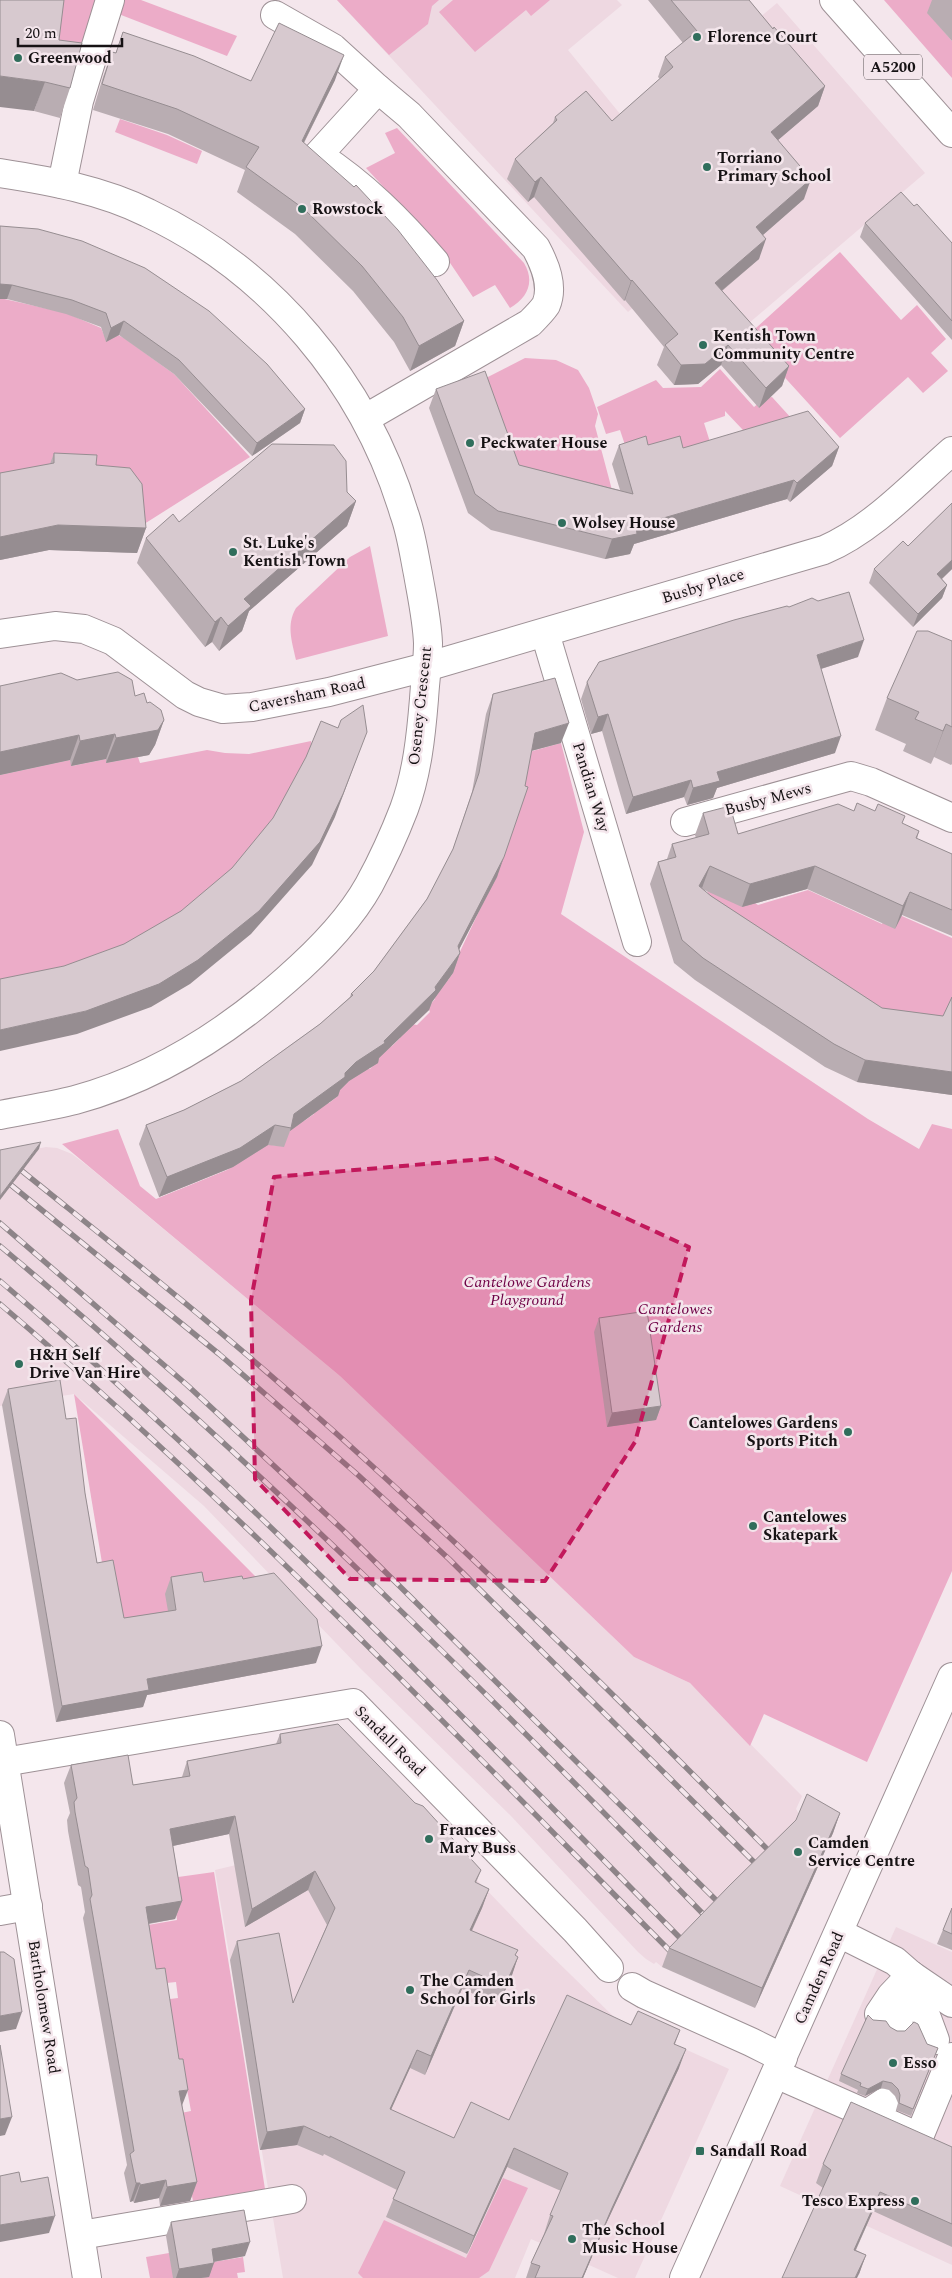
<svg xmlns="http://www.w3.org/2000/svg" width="952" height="2278" viewBox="0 0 952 2278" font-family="Spectral,serif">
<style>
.built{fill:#eed8e1}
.green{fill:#ecacc8}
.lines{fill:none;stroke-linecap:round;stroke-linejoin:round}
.minor-casing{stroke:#9e9196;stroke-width:30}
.major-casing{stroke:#9e9196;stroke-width:30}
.highway-casing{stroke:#9e9196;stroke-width:30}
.minor{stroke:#fff;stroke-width:28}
.major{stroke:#fff;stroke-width:28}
.highway{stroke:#fff;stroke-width:28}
.rail-casing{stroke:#8d8488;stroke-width:5.5}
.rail{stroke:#f4e6ec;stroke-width:4;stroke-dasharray:11;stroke-linecap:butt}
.wall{fill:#b9adb2}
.shaded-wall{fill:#968d91}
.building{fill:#d7c9cf;stroke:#968d91}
.marked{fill:#c2185b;fill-opacity:0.2;stroke:#c2185b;stroke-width:4;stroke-dasharray:10 6;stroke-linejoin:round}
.poi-dot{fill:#306e5c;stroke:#f4e6ec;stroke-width:2}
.labels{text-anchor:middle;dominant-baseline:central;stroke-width:5;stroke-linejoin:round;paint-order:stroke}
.shield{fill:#f4e6ec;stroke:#595255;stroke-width:1}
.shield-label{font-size:15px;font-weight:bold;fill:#161214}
.poi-label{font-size:16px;font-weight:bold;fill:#161214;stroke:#f4e6ec;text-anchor:start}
.street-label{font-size:16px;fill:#161214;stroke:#f4e6ec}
.park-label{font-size:16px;font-style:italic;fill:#6e0045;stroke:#f4e6ec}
</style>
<rect width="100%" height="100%" fill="#f4e6ec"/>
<g class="built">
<path d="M337,0H617L622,5L568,50L625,120L697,70L777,3L925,173L735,335L680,266L628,312Z"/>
<path d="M46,1147L57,1148L72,1154L89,1167L340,1376L634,1657L690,1683L802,1796L796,1809L799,1814L789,1840L662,1967L656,1962L654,1964L646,1959L638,1952L511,1816L361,1669L204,1506L74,1394L0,1406V1156Z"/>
<path d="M420,1821L527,1932L614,2017L729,2069L635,2278H618L531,2239L515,2278H283L215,1870Z"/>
<path d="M896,1927L952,1952V2265L780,2186Z"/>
</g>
<g class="green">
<path d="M61,0H99L81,49L55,46Z"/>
<path d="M120,0H141L237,36L227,56L116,13Z"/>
<path d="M337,0H439L432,6L428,24L389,55Z"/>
<path d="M453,0H550L531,16L526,10L475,52L439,12Z"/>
<path d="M884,0H942L928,13L952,41V78Z"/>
<path d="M120,119L167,135L202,151L197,164L115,132Z"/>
<path d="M397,128L524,263C535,281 528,298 510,308L495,285L473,297L440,248L366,168L395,153L385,133Z"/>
<path d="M840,252L901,320L917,305L946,339L931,353L948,371L923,393L908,377L840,438L747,336Z"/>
<path d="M0,298L66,313L101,328L104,335L111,339L118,335L124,338L174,374L250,457L141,526L0,497Z"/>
<path d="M525,358L556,360L578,370L589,388L598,414L595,426L612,490L521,471L482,380Z"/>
<path d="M720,369L754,407L765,398L772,397L792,419L759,447L725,411V416L704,423L710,442L643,463L628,454L620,430L606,434L597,407L656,380L663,388L701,387Z"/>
<path d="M370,546L388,636L296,660C292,641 286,625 296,608L350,557Z"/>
<path d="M311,741L312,745L297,781L264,841L172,934L0,1001V775L70,760L72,766L106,759V763L138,757L140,763L207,750L225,753L249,754Z"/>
<path d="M561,743L584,832L561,914L868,1119L919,1149L932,1124L952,1129V1571L867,1762L764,1714L750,1746L690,1683L634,1657L340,1376L62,1144L118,1129L140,1186L156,1199L227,1170L267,1144L277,1146L287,1130L299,1118L304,1121L314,1114V1107L322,1102L329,1103L338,1096V1088L362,1068L370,1069L377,1061L376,1054L392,1046L400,1038L399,1030L406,1023L417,1025L430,1012L428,1007L435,999L433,992L440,982L448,980L453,973L451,965L456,960L499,869L529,752Z"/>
<path d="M701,870L750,888L755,903L758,905L808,890L882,924L888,910L952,938V1002L932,1035L717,924Z"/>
<path d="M74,1394L268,1589L173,1639L114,1635Z"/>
<path d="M214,1872L265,2189L193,2201L176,2114L191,2111L184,2073L174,2075L162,2000L178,1998L176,1982L157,1984L148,1925L177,1920L171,1878Z"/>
<path d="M503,2178L528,2188L489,2271L479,2278H363L358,2273L384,2220L466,2258Z"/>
<path d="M169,2253L184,2278H150L146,2257Z"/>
<path d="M243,2257L245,2272L237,2273L238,2278H201L209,2276L207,2263Z"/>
</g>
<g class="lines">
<defs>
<g id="minor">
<path d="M275,15L333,48L378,89"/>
<path d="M0,173C51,181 102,190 148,213C271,271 365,383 404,513C411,532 414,554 418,574C422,597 427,620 428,643C428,662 425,681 424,699C421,736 417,774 404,809C394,835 382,861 369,885C349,921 317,953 286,980C225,1034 156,1078 75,1100C51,1106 25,1110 0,1115"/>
<path d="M62,184L79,101L110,0"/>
<path d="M366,418L530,323C535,318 542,311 546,305C554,286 545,265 536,248L409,115L378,89L318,155C364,185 400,221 435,262"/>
<path d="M545,633L637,942"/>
<path d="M0,634L55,626L84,629L113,641L185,695L199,702L223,709L252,707L329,692L426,667L824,550C873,529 913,485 952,451"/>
<path d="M685,822L851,776L871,782L952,818"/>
<path d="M0,1735L87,2278"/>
<path d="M4,1762L353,1703L575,1930L609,1968"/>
<path d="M0,1911L28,1906"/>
<path d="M839,1933L895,1961L911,1975L891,1996L879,2014"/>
<path d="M911,1975L935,2040"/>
<path d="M911,1975L952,2003"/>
<path d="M632,1987L644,1994L751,2042L783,2058"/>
<path d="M898,2023L908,1983"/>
<path d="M776,2074L867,2114L885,2102"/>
<path d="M890,2124L919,2137L952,2057"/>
<path d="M81,2235L292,2199"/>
</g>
<path id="major" d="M834,0L952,133"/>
<path id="highway" d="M684,2278L952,1677"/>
</defs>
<use href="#minor" class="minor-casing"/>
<use href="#major" class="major-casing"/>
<use href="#highway" class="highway-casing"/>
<use href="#minor" class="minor"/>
<use href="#major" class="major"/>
<use href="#highway" class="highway"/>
<defs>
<g id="rail">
<path d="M22,1171C116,1247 211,1322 301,1402C465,1547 620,1700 773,1855"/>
<path d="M11,1185L219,1354L358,1475L449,1559L760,1868"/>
<path d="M0,1223L187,1385L342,1529L722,1906"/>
<path d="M0,1246C250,1456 481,1686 708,1919"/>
<path d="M0,1281C242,1487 462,1716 685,1943"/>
<path d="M0,1304C238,1507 454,1733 674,1955"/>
</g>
</defs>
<use href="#rail" class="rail-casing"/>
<use href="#rail" class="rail"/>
</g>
<g class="wall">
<path d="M648,0H749L773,29L825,86L818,106L778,140L804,199L763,235L759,259L722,291L789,366L782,386L759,408L721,365L698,384L674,385L657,365L664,347L625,300L624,301L534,197L528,202L507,179L515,159L553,123L555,117L612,121L660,79L658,77L665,57L683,43Z"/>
<path d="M932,0H952V41L927,13Z"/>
<path d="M123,32L251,81L335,80L304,143L464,321L455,346L410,371L394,342L353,291L295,234L237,192L245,170L168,134L93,110L103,77L112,52L116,53Z"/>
<path d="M59,40L70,88L60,118L34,111Z"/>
<path d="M865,223L952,243V340L860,237Z"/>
<path d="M0,226L305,409L300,423L252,456L174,374L119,335L106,342L101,327L66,314L7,299H0Z"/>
<path d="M436,389L519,465L620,490L612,464L619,445H648L683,448L839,447L832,466L790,502L787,499L634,544L630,554L605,559L491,530L468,513L429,408Z"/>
<path d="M54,453L96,465L146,528L137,553L49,550L0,560V473L50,464Z"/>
<path d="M347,492L356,501L347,526L249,611L242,631L219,651L212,642L205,647L137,563L146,538L179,522Z"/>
<path d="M952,503V569L942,579L947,585L942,598L913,627L869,583L874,569L908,546Z"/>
<path d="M952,641V764L951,765L934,757L931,764L903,751L906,744L875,730L887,698Z"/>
<path d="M858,657L821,669L835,753L717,788L713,798L687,805L684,797L626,814L602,731L591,734L581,699L587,682Z"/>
<path d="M77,680L135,696L147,703L164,720L155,745L149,755L106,763V759L71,766L70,760L0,775V686Z"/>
<path d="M493,694L561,743L531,751L497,877L459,949L460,953L453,973L432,1002L429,1010L379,1058L378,1063L349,1081L340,1090L338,1096L290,1131L284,1147L268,1145L233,1167L159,1197L139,1144L146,1125L184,1110L241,1081L320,1024L350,997L351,994L374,971L427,899L452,852L472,792L486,714Z"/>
<path d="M854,811L902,824L919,831L917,839L952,854V936L902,915L895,929L807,889L742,907L702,889L711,896L882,1008L943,1016L952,997V1095L857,1082L825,1067L695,980L674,963L650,884L658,862L667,859L672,844L696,838L695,835L703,813L738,834Z"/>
<path d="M599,1318L661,1406L656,1420L607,1427L594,1332Z"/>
<path d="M8,1389L66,1419L85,1493L97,1563L124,1618L168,1611L165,1594L171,1577L204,1582L243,1579L316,1663L147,1695L143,1707L56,1722L2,1405Z"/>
<path d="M280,1734L481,1870L476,1883L489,1889L482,1908L472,1931L518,1957L512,1975L501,2000L498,1998L495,2003L462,1989L425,2075L410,2068L391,2110L454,2138L509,2120L631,2025L680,2030L675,2044L679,2068L605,2226L583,2278H526L531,2263L544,2234L550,2215L561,2191L507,2167L467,2254L386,2217L397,2190L324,2154L323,2156L297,2145L260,2150L230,1960L237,1941L293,2003L327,1925L308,1890L245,1927L229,1834L173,1846L182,1901L175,1919L149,1924L156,1969L197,2182L190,2201L160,2206L159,2198L134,2203L133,2201L130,2202L124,2173L127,2165L83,1918L85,1912L81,1887L78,1885L68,1831L67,1820L70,1813L64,1783L71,1765L133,1785L182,1777L187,1761L276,1744Z"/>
<path d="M840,1813L833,1833L755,2008L662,1967L669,1948L796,1820Z"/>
<path d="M952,1908V1950L937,1944Z"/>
<path d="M873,2020L927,2044L938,2048L911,2116L896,2110L898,2103L895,2096L889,2090L881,2088L865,2096L857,2093L858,2090L839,2081L841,2074Z"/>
<path d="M952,2147V2247L873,2211L856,2250L866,2255L859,2274L823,2188L816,2183L823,2164Z"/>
<path d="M171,2222L245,2256L214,2262L209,2277L201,2278H173L166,2236Z"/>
</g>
<g class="shaded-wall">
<path d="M344,55L335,80L292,166L302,141Z"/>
<path d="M0,76L45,82L34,111L0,107Z"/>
<path d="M825,86L818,106L764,152L771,132Z"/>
<path d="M541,177L534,197L528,202L535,182Z"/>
<path d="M811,179L804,199L749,247L756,227Z"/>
<path d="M766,239L759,259L707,303L715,283Z"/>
<path d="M632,280L625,300L624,301L631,281Z"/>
<path d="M0,284L12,285L7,299H0Z"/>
<path d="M124,321L119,335L106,342L111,328Z"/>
<path d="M464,321L455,346L410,371L419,346Z"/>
<path d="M728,345L721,365L698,384L674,385L681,365Z"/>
<path d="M789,366L782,386L759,408L766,388Z"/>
<path d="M305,409L300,423L252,456L257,443Z"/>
<path d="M839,447L832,466L790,502L797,483Z"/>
<path d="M794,480L787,499L634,544L630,554L605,559L612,539L636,526Z"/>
<path d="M356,501L347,526L249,611L242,631L219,651L228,626L244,599Z"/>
<path d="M58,525L146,528L137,553L49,550L0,560V537Z"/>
<path d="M952,560V569L932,588L937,574Z"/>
<path d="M947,585L942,598L913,627L918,614Z"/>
<path d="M221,617L212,642L205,647L215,622Z"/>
<path d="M864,640L858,657L811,672L817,655Z"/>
<path d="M608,714L602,731L591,734L598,717Z"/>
<path d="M164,720L155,745L149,755L106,763L116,738Z"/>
<path d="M569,723L561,743L527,752L535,733Z"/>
<path d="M946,724L931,764L943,731Z"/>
<path d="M115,734L106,759L71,766L80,741Z"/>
<path d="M79,735L70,760L0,775V752Z"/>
<path d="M841,736L835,753L717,788L713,798L687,805L693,788L717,772Z"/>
<path d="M358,755L335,817L312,865L251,934L190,984L151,1007L77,1034L0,1051V1030L86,1011Z"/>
<path d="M691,780L684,797L626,814L633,797Z"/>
<path d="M504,857L497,877L451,965L458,946Z"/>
<path d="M710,866L702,888L699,886Z"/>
<path d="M815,866L807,889L742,907L750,884Z"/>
<path d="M910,892L902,915L895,929L903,906Z"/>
<path d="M460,953L453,973L432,1002L429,1010L379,1058L378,1063L349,1081L340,1090L338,1096L290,1131L294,1114L345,1073L356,1062L384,1041L435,987Z"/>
<path d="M865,1060L952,1072V1095L857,1082Z"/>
<path d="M275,1125L268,1145L233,1167L159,1197L167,1177Z"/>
<path d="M41,1142L39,1149L0,1200V1196Z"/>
<path d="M661,1406L656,1420L607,1427L612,1413Z"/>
<path d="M322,1646L316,1663L147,1695L143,1707L56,1722L62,1706L147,1679Z"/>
<path d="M840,1813L833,1833L755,2008L762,1988Z"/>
<path d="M235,1816L229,1834L163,1848L170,1829Z"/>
<path d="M315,1871L308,1890L245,1927L252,1909Z"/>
<path d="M489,1889L482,1908L463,1949L470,1930Z"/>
<path d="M182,1901L175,1919L140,1925L146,1907Z"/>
<path d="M518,1957L512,1975L501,2000L507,1981Z"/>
<path d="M469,1970L462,1989L425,2075L431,2056Z"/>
<path d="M22,2012L16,2029L0,2032V2016Z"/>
<path d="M686,2049L679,2068L605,2226L583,2278H582L612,2208Z"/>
<path d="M417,2050L410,2068L383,2127L390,2109Z"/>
<path d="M883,2081L881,2088L865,2096L868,2089Z"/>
<path d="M188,2090L181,2108L179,2091Z"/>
<path d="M12,2117L5,2135L0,2136V2119Z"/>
<path d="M304,2126L297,2145L260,2150L267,2132Z"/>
<path d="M514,2148L507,2167L467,2254L474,2236Z"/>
<path d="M166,2180L159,2198L134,2203L140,2185Z"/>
<path d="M197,2182L190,2201L160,2206L167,2187Z"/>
<path d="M136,2183H140L133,2201L130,2202Z"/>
<path d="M880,2192L873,2211L847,2269L854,2250Z"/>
<path d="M55,2216L49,2233L0,2242V2225Z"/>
<path d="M250,2242L245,2256L207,2263L212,2249Z"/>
<path d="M866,2255L859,2274L857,2278H855Z"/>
<path d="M214,2263L209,2277L201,2278H176L179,2269Z"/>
</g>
<g class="building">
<path d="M0,0H64L59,40L82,43L70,88L45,82L0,76Z"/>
<path d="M671,0H749L773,29L774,27L825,86L771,132L811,179L756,227L766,239L715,283L789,366L766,388L728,345L705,364L681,365L665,345L678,334L632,280L631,281L541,177L535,182L515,159L557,120L555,117L586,91L612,121L673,67L665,57L697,31Z"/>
<path d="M279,23L344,55L302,141L354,187L356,185L398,230L437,280L464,321L419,346L403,317L362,266L304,209L246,167L259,147L177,109L102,84L112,52L116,53L123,32L194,56L251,81Z"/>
<path d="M901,192L914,206L917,204L952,243V321L865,223Z"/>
<path d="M0,226L38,229L82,241L145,268L209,311L267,364L305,409L257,443L179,360L124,321L111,328L106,313L72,300L12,285L0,284Z"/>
<path d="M485,371L519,465L633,494L619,445L646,436L648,445L680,436L683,448L808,411L839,447L797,483L794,480L636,526L637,534L612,539L498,511L475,494L436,389Z"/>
<path d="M272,444L334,445L346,461L347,492L356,501L244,599L251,606L228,626L221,617L215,622L146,538L173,514L179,522Z"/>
<path d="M54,453L97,455L96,465L130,468L142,484L146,528L58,525L0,537V473L54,463Z"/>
<path d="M952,503V560L937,574L947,585L918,614L874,569L903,541L908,546Z"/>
<path d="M849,592L864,640L817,655L841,736L717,772L720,781L693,788L691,780L633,797L608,714L598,717L587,682L599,662L734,620L787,606L789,607L812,598L818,601Z"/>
<path d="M917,631H928L952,641V727L946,724L943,731L915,719L919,712L887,698Z"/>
<path d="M118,672L132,680L135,696L144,693L147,703L150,702L161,710L164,720L158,730L116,738L115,734L80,741L79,735L0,752V686L61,673L77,680Z"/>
<path d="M555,678L569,723L535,733L525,786L528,787L504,857L458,946L460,953L435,987L436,990L384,1041L385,1043L356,1062L345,1073V1077L294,1114L291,1128L275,1125L240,1148L167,1177L146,1125L184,1110L241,1081L320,1024L353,995L351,994L374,971L427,899L453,849L479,773L493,694Z"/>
<path d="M363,705L367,732L343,794L320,842L259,911L198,960L159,984L86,1011L0,1030V979L64,966L124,944L181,911L232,868L273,818L306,757L321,721L338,728L341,720Z"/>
<path d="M857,803L875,811L878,804L905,816L902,823L919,831L916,838L952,854V910L910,892L903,906L815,866L750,884L710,866L699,886L711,896L882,1008L943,1016L952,997V1072L865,1060L834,1044L703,958L682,940L658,862L676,857L672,844L709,834L703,813L730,806L738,834L838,804L854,811Z"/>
<path d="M41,1142L0,1196V1150Z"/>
<path d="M647,1311L661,1406L612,1413L599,1318Z"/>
<path d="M60,1380L66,1419L76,1418L85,1493L97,1563L113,1560L124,1618L176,1610L171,1577L202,1572L204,1582L242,1576L243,1579L274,1573L317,1619L322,1646L147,1679L149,1690L62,1706L8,1389Z"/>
<path d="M338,1724L415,1803L423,1806L481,1870L475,1882L489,1889L470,1930L518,1950L515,1955L518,1957L507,1981L504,1980L502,1985L469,1970L431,2056L417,2050L390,2109L454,2138L471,2102L509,2120L567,1995L631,2025L638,2011L680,2030L674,2044L686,2049L612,2208L582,2278H535L540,2266L531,2263L553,2216L550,2215L568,2173L514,2148L474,2236L393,2199L405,2172L330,2136V2138L304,2126L267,2132L237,1941L279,1933L293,2003L335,1908L315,1871L252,1909L235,1816L170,1829L182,1901L146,1907L156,1969L165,1968L179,2059H183L188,2090L179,2091L197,2182L167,2187L166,2180L140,2185V2183H136L130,2154L134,2151L90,1899L92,1895L88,1868L85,1866L75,1812L74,1802L77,1798L71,1765L128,1755L133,1785L190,1776L187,1761L281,1743L280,1734Z"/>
<path d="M807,1794L840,1813L762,1988L669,1948L729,1886L796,1820Z"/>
<path d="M952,1908V1934L943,1930Z"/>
<path d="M0,1952H4L14,1959L22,2012L0,2016Z"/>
<path d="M868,2015L873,2020L886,2021L890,2027L897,2031H905L914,2022L918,2024L927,2044L938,2048L913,2109L899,2103L900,2095L898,2089L892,2083L883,2081L868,2089L860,2086L861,2083L841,2074Z"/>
<path d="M0,2045L12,2117L0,2119Z"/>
<path d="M851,2102L952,2147V2224L880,2192L854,2250L866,2255L855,2278H782L831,2170L823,2164Z"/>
<path d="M19,2172L21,2182L48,2177L55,2216L0,2225V2176Z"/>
<path d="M244,2210L250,2242L212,2249L214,2263L179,2269L171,2222Z"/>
</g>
<path class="marked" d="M495,1158L689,1247L635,1442L545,1581L350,1579L255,1479L251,1300L274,1177Z"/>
<g class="poi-dot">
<circle cx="697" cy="37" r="5"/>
<circle cx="18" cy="58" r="5"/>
<circle cx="707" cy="167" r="5"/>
<circle cx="302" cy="209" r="5"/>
<circle cx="703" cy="345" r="5"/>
<circle cx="470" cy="443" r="5"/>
<circle cx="562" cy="523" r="5"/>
<circle cx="233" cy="552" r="5"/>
<circle cx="19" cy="1364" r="5"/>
<circle cx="848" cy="1432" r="5"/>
<circle cx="753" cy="1526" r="5"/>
<circle cx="429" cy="1839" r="5"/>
<circle cx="798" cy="1852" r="5"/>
<circle cx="410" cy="1990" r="5"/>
<circle cx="893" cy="2063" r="5"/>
<rect x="695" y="2146" width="10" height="10" rx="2.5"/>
<circle cx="915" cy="2201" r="5"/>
<circle cx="572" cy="2239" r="5"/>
</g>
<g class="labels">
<rect class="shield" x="864" y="54.5" width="58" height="25" rx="4"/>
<g class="shield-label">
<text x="893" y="67">A5200</text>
</g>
<g class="poi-label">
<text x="707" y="37">Florence Court</text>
<text x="28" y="58">Greenwood</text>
<text x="717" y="158">Torriano<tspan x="717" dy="18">Primary School</tspan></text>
<text x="312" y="209">Rowstock</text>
<text x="713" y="336">Kentish Town<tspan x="713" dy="18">Community Centre</tspan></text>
<text x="480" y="443">Peckwater House</text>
<text x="572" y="523">Wolsey House</text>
<text x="243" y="543">St. Luke's<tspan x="243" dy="18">Kentish Town</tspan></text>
<text x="29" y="1355">H&amp;H Self<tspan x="29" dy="18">Drive Van Hire</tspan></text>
<text x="838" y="1423" text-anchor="end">Cantelowes Gardens<tspan x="838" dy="18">Sports Pitch</tspan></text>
<text x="763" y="1517">Cantelowes<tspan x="763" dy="18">Skatepark</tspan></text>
<text x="439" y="1830">Frances<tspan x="439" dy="18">Mary Buss</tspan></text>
<text x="808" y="1843">Camden<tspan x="808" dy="18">Service Centre</tspan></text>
<text x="420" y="1981">The Camden<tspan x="420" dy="18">School for Girls</tspan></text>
<text x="903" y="2063">Esso</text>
<text x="710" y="2151">Sandall Road</text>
<text x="905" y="2201" text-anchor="end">Tesco Express</text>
<text x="582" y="2230">The School<tspan x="582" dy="18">Music House</tspan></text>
</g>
<g class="street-label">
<text transform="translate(703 586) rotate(-17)">Busby Place</text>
<text transform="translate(307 695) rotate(-12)">Caversham Road</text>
<text transform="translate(420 706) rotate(-84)">Oseney Crescent</text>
<text transform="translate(591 787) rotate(73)">Pandian Way</text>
<text transform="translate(768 799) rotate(-15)">Busby Mews</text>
<text transform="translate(390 1741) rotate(45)">Sandall Road</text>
<text transform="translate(819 1978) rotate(-66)">Camden Road</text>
<text transform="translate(44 2007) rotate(81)">Bartholomew Road</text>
</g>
<g class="park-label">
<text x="527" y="1282">Cantelowe Gardens<tspan x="527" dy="18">Playground</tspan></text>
<text x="675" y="1309">Cantelowes<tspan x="675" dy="18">Gardens</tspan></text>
</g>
</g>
<path d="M18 38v8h104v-8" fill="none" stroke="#161214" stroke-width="2.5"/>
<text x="25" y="38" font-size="15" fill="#161214" stroke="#f4e6ec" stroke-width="4" paint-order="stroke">20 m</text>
</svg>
